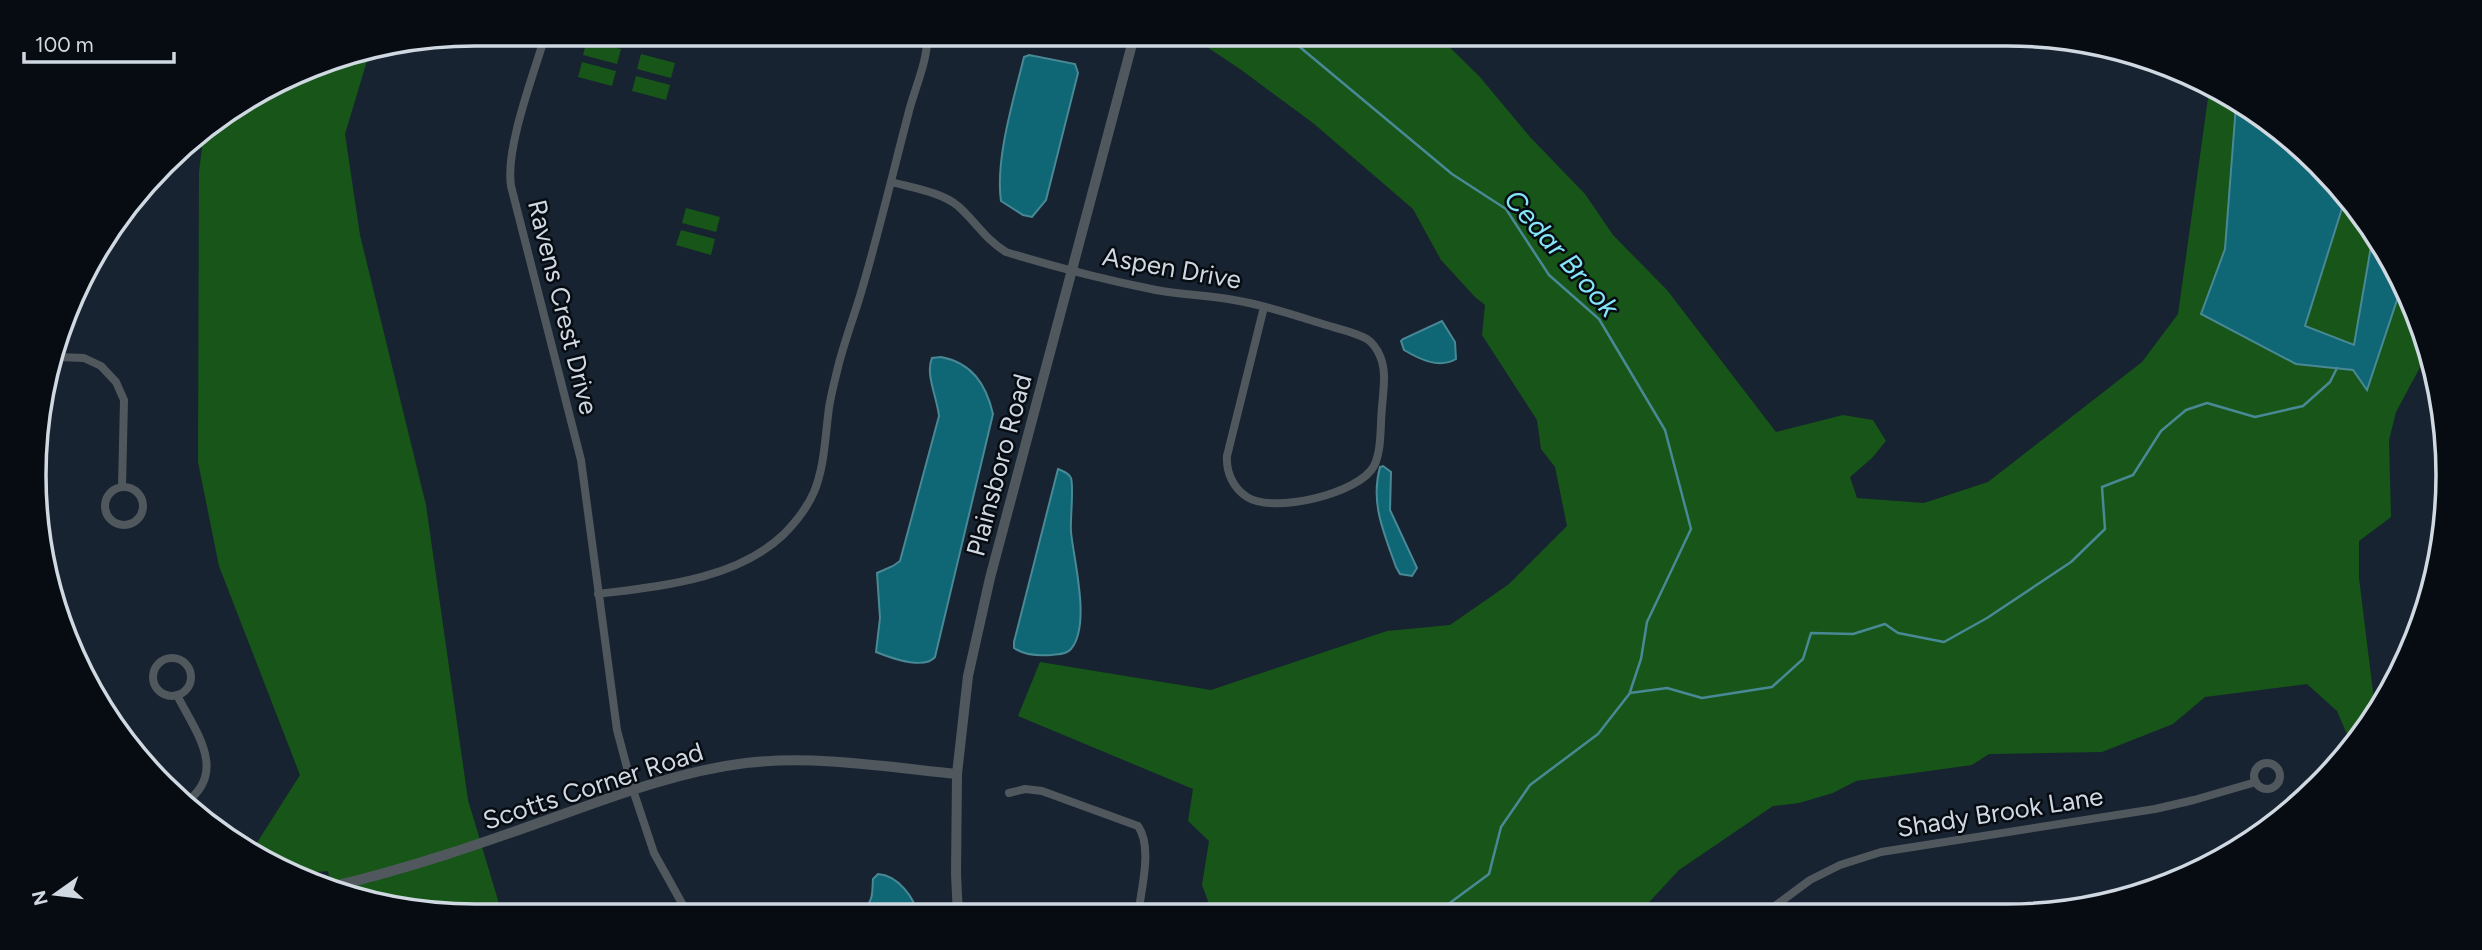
<svg xmlns="http://www.w3.org/2000/svg" width="2482" height="950" viewBox="0 0 2482 950" font-family="Figtree,sans-serif">
<style>
.green{fill:#175618}
.water{fill:#0f6674;stroke:#498895;stroke-width:2}
.lines{fill:none;stroke-linecap:round;stroke-linejoin:round}
.stream{stroke:#498895;stroke-width:2.5}
.minor{stroke:#50585e;stroke-width:8}
.tertiary{stroke:#50585e;stroke-width:10}
.labels{text-anchor:middle;dominant-baseline:central;stroke-width:5;stroke-linejoin:round;paint-order:stroke}
.street-label{font-size:26px;fill:#d0d8e2;stroke:#070c12}
.water-label{font-size:28px;font-style:italic;fill:#85e6f9;stroke:#070c12}
.rim{fill:none;stroke:#d0d8e2;stroke-width:3.5}
</style>
<rect width="100%" height="100%" fill="#172330"/>
<g class="green">
<path d="M1186,33H1435L1479,76L1530,137L1585,194L1613,235L1667,290L1776,432L1843,415L1873,420L1886,441L1872,458L1850,477L1857,498L1924,503L1988,482L2142,362L2178,314L2209,91L2236,105L2225,249L2201,315L2296,364L2353,370L2367,389L2401,288L2425,358L2396,412L2389,440L2391,517L2359,541V578L2376,716L2375,720L2352,746L2337,711L2307,684L2205,697L2173,724L2102,752L1989,754L1972,765L1856,781L1833,793L1799,803L1773,806L1679,870L1638,914L1201,915L1208,901L1202,885L1209,841L1188,821L1193,789L1018,716L1040,662L1211,690L1387,631L1450,625L1509,584L1567,526L1555,467L1541,449L1537,420L1482,335L1485,305L1475,297L1441,260L1413,209L1313,123L1240,69Z"/>
<path d="M587,40L621,49L617,64L583,55Z"/>
<path d="M370,51L345,134L360,235L426,505L468,800L503,917H475L360,902L332,888L328,871L303,873L253,849L300,775L219,566L198,462L199,172L204,131L333,57Z"/>
<path d="M641,54L675,63L671,78L637,69Z"/>
<path d="M582,62L616,71L612,86L578,77Z"/>
<path d="M636,76L670,85L666,100L632,91Z"/>
<path d="M2344,202L2373,235L2354,345L2305,326Z"/>
<path d="M686,208L720,217L716,232L682,223Z"/>
<path d="M681,230L715,239L711,255L676,245Z"/>
<path d="M2130,893L2065,913H2040L2049,903Z"/>
</g>
<g class="water">
<path d="M1029,55L1075,64L1078,73L1046,200L1032,217L1023,215L1001,201C995,159 1014,98 1024,57Z"/>
<path d="M2236,105L2276,125L2344,202L2305,326L2354,345L2373,235L2390,254L2401,288L2367,390L2353,370L2296,364L2201,314L2225,249Z"/>
<path d="M1442,321L1455,342L1456,359C1439,369 1419,359 1404,350L1401,341L1403,339Z"/>
<path d="M941,357C972,363 986,384 993,414L935,657C924,670 891,658 876,652L880,618L877,573L893,566L900,561L939,416C937,397 925,374 932,358Z"/>
<path d="M1383,466L1391,472L1390,510L1417,568L1412,576L1400,574L1396,567C1384,533 1370,503 1380,467Z"/>
<path d="M1058,469C1063,471 1069,473 1071,478C1074,488 1070,519 1071,532C1074,562 1091,625 1071,649C1066,655 1057,654 1051,655C1038,656 1024,655 1014,648V642Z"/>
<path d="M878,874C897,875 916,898 917,916H830L832,910L851,906L862,909C874,902 872,892 873,879Z"/>
</g>
<g class="lines">
<g class="stream">
<path d="M1283,33L1452,174L1506,209L1549,275L1599,319L1665,430L1691,529L1647,622L1641,659L1630,692"/>
<path d="M1439,914L1443,908L1489,874L1501,827L1530,785L1598,734L1630,693L1667,688L1702,698L1772,687L1803,659L1811,633L1853,634L1885,624L1898,633L1944,642L1987,618L2071,562L2105,529L2102,487L2133,475L2161,431L2186,410L2207,403L2255,417L2303,406L2330,382L2337,368"/>
</g>
<g class="minor">
<path d="M546,33C534,73 505,148 511,186L581,460L617,730L633,790L654,853L689,916"/>
<path d="M891,182C913,188 941,192 958,206C976,222 985,239 1006,252C1055,267 1106,280 1156,290C1182,295 1208,295 1234,300C1266,305 1296,316 1326,325C1339,329 1355,332 1367,339C1373,343 1377,349 1380,356C1387,372 1383,391 1382,408C1380,426 1382,450 1374,466C1359,494 1273,514 1247,497C1233,488 1226,472 1227,456L1264,307"/>
<path d="M58,357L84,358L101,366L116,382L124,400L122,487"/>
<circle cx="124" cy="506" r="19"/>
<path d="M598,594C660,586 735,580 783,535C795,523 807,508 814,492C825,465 825,436 829,408C831,394 835,380 838,367C844,343 853,319 860,296C878,236 892,176 908,115C914,89 929,60 927,33"/>
<circle cx="172" cy="677" r="19"/>
<path d="M177,695C195,731 229,772 185,803"/>
<circle cx="2267" cy="776" r="13"/>
<path d="M1009,793L1025,789L1042,791L1138,826C1153,847 1141,890 1138,915"/>
<path d="M1764,914L1810,880L1840,865L1881,852L2155,809L2194,800L2256,782"/>
<path d="M721,916L790,910L801,916"/>
</g>
<g class="tertiary">
<path d="M330,887C408,869 483,843 558,816C619,794 681,771 746,763C815,755 888,767 957,774"/>
<path d="M958,916L956,874L957,774L968,676L990,578L1135,33"/>
</g>
</g>
<g class="labels">
<g class="street-label">
<text transform="translate(1172 268) rotate(10)">Aspen Drive</text>
<text transform="translate(563 307) rotate(76)">Ravens Crest Drive</text>
<text transform="translate(999 465) rotate(-75)">Plainsboro Road</text>
<text transform="translate(593 786) rotate(-18)">Scotts Corner Road</text>
<text transform="translate(2000 812) rotate(-9)">Shady Brook Lane</text>
</g>
<g class="water-label">
<text transform="translate(1562 253) rotate(49)">Cedar Brook</text>
</g>
</g>
<path d="M0 0H2482V950H0ZM475 46H2007A429 429 0 0 1 2436 475V475A429 429 0 0 1 2007 904H475A429 429 0 0 1 46 475V475A429 429 0 0 1 475 46Z" fill="#070c12" fill-rule="evenodd"/>
<path class="rim" d="M475 46H2007A429 429 0 0 1 2436 475V475A429 429 0 0 1 2007 904H475A429 429 0 0 1 46 475V475A429 429 0 0 1 475 46Z"/>
<g transform="translate(56 894) rotate(256)" stroke="#070c12" stroke-width="5" paint-order="stroke">
<path d="M0-5L12 26L0 18L-12 26Z" fill="#d0d8e2"/>
<text y="-10" font-size="19" font-weight="bold" text-anchor="middle" fill="#d0d8e2">N</text>
</g>
<path d="M24 52v10h150v-10" fill="none" stroke="#d0d8e2" stroke-width="3.5"/>
<text x="35" y="52" font-size="21" fill="#d0d8e2" stroke="#070c12" stroke-width="5" paint-order="stroke">100 m</text>
</svg>
